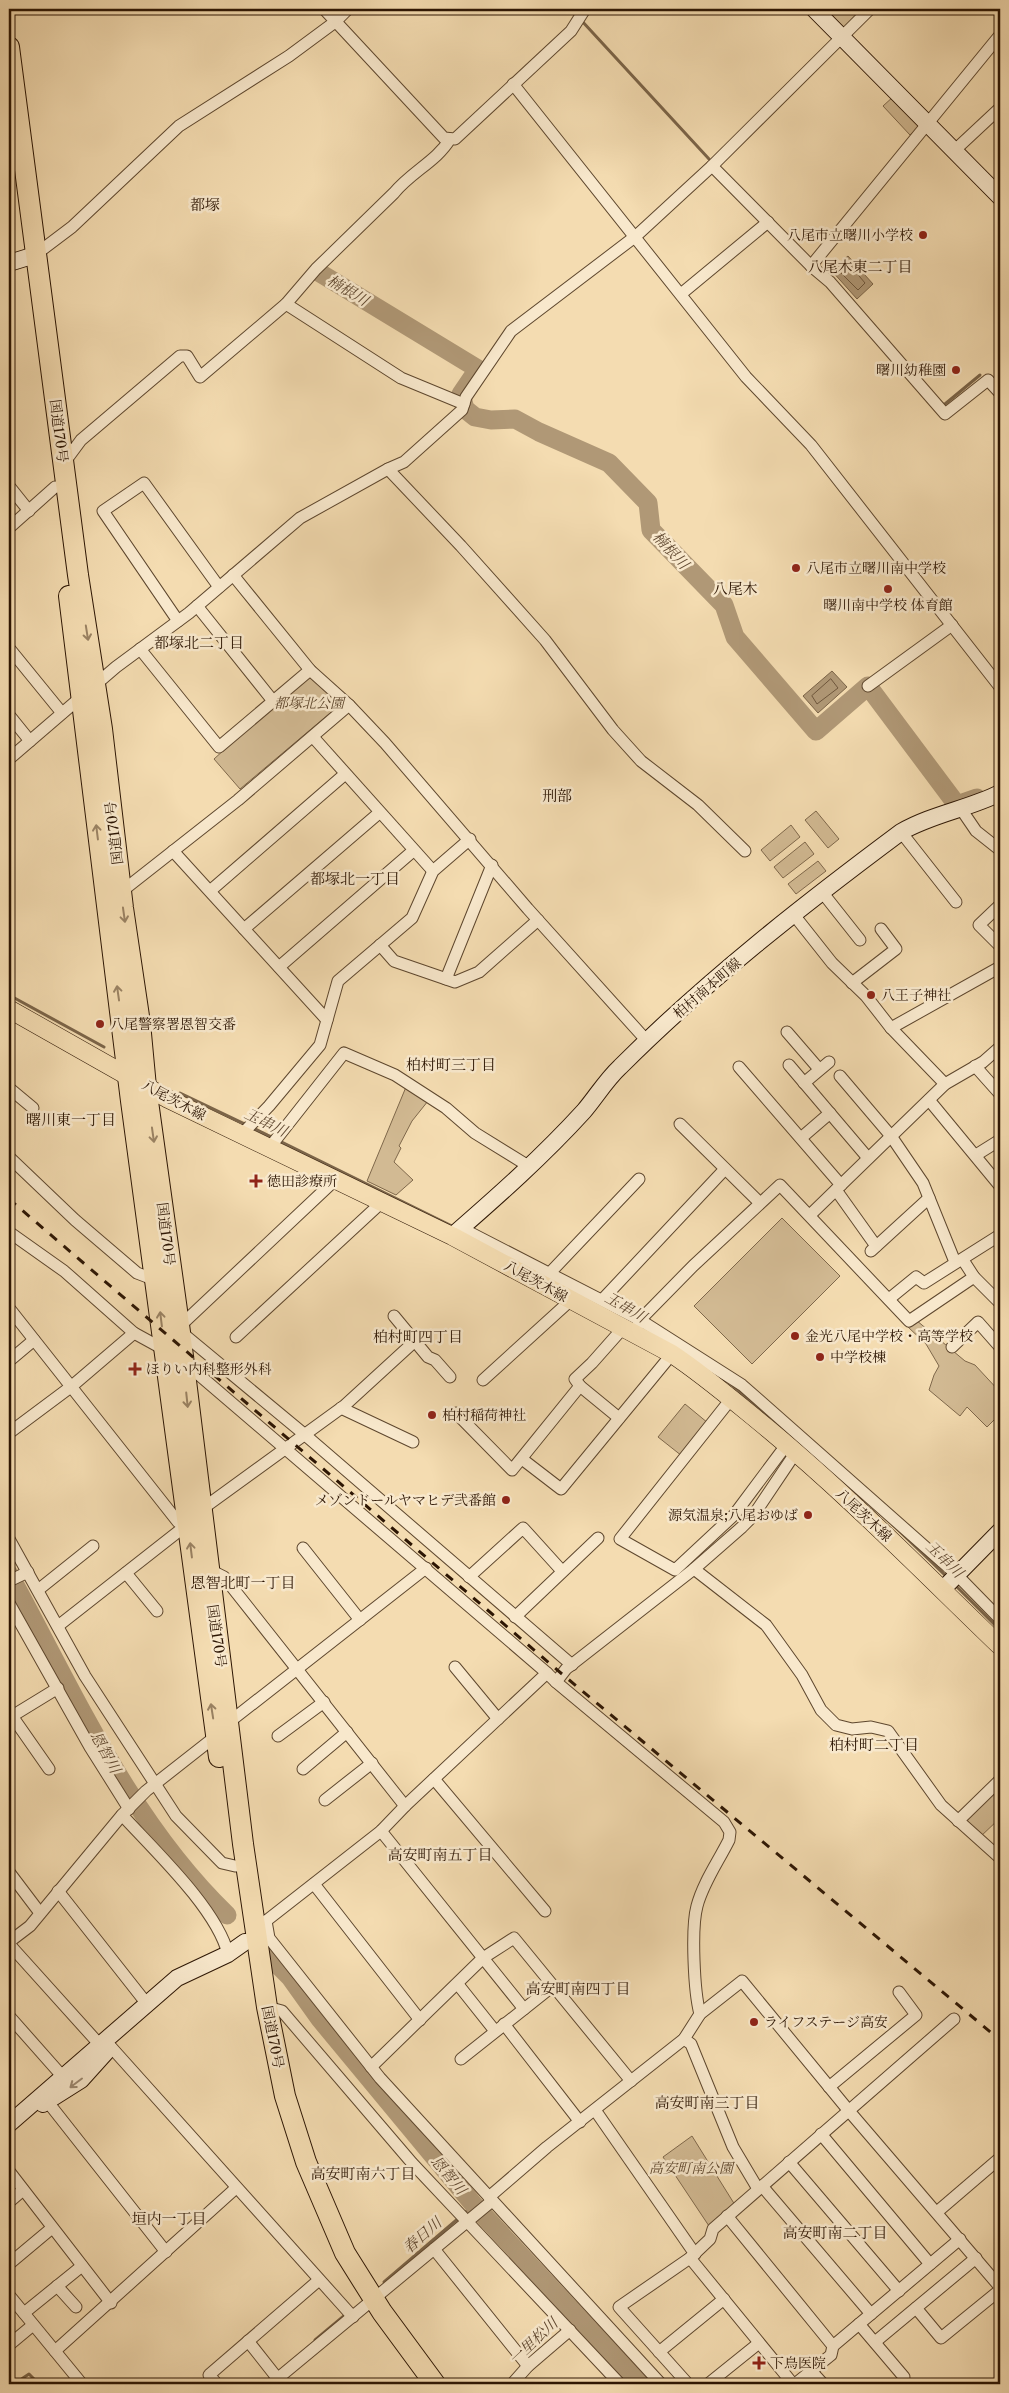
<svg xmlns="http://www.w3.org/2000/svg" width="1009" height="2393" viewBox="0 0 1009 2393" font-family="'Libre Caslon Text','Noto Serif JP',serif">
<style>
.green{fill:#d2ba93;stroke:#7f684b}
.water{fill:#b09876;stroke:#7b6448}
.lines{fill:none;stroke-linecap:round;stroke-linejoin:round}
.shore{stroke:#6e563c;stroke-width:1}
.stream{stroke:#7b6448;stroke-width:3}
.river{stroke:#b09876;stroke-width:19}
.street-casing{stroke:#5e472e;stroke-width:13}
.secondary-casing{stroke:#2c1503;stroke-width:18}
.primary-casing{stroke:#2c1503;stroke-width:19}
.highway-casing{stroke:#2c1503;stroke-width:22}
.street{stroke:#f8e8cc;stroke-width:11}
.secondary{stroke:#f8e8cc;stroke-width:16}
.primary{stroke:#f4dcb1;stroke-width:18}
.highway{stroke:#f4dcb1;stroke-width:20}
.rail{stroke:#2c1503;stroke-width:3;stroke-dasharray:9 9;stroke-linecap:butt}
.oneway{stroke:#9a8263}
.oneway2{stroke:#9c8972}
.poi-dot{fill:#8f2418;stroke:#f8e8cc;stroke-width:2}
.labels{text-anchor:middle;dominant-baseline:central;stroke-width:5;stroke-linejoin:round;paint-order:stroke}
.poi-label{font-size:14px;fill:#2c1503;stroke:#f8e8cc;text-anchor:start}
.street-label{font-size:14px;fill:#2c1503;stroke:#f8e8cc}
.park-label{font-size:14px;font-style:italic;fill:#5e472e;stroke:#f8e8cc}
.neighbourhood-label{font-size:15px;fill:#2c1503;stroke:#f8e8cc}
.water-label{font-size:15px;font-style:italic;fill:#614931;stroke:#f8e8cc}
</style>
<rect width="100%" height="100%" fill="#f4dcb1"/>
<filter id="stains"><feTurbulence type="fractalNoise" baseFrequency=".004" numOctaves="4"/><feColorMatrix values="0 0 0 0 .2 0 0 0 0 .09 0 0 0 0 .02 0 0 0 .5 -.17"/></filter>
<radialGradient id="worn" r=".72"><stop offset=".6" stop-color="#630" stop-opacity="0"/><stop offset="1" stop-color="#630" stop-opacity=".3"/></radialGradient>
<g class="green">
<path d="M822,9H864L843,29Z"/>
<path d="M894,96L921,125L910,135L883,106Z"/>
<path d="M313,676L336,698V708L240,789L214,759L305,677Z"/>
<path d="M816,811L839,839L828,848L805,820Z"/>
<path d="M791,825L800,837L770,861L761,850Z"/>
<path d="M805,842L814,854L783,878L774,867Z"/>
<path d="M818,861L826,871L796,894L788,884Z"/>
<path d="M406,1087L428,1101L412,1121L399,1146L401,1148L394,1162L413,1180L396,1195L367,1181Z"/>
<path d="M782,1218L840,1276L752,1364L694,1306Z"/>
<path d="M916,1320L965,1361L975,1365L1000,1392V1414L987,1427L967,1407L960,1416L929,1390L934,1375L939,1366L926,1344L908,1327Z"/>
<path d="M685,1404L708,1423L682,1456L658,1437Z"/>
<path d="M1000,1787V1818L979,1838L967,1826L966,1818Z"/>
<path d="M692,2136L735,2205L709,2226L663,2157Z"/>
</g>
<g class="water">
<path d="M848,256L873,284L857,299L831,270Z"/>
<path d="M832,671L847,687L818,713L803,696Z"/>
</g>
<g class="lines">
<g class="shore">
<path d="M846,264H849L865,283L858,290L840,272Z"/>
<path d="M831,679L838,688L817,704L812,696Z"/>
</g>
<g class="stream">
<path d="M581,20L709,159"/>
<path d="M941,405L945,404L980,375"/>
<path d="M9,995L104,1047"/>
<path d="M180,1093L247,1125"/>
<path d="M253,1128L454,1227"/>
<path d="M731,1384L770,1417"/>
<path d="M893,1525L948,1578"/>
<path d="M954,1584L1000,1630"/>
<path d="M384,2282L474,2205"/>
<path d="M568,2325L577,2316"/>
<path d="M315,2340L345,2315"/>
<path d="M14,2384L29,2374L39,2384"/>
</g>
<g class="river">
<path d="M320,273L478,369L461,394L465,409L475,417L491,420L515,419L539,432L609,463L648,503L651,530L724,605L735,637L816,731L868,686L957,805L977,798"/>
<path d="M9,1574C73,1691 129,1821 227,1915"/>
<path d="M269,1956L290,1977L320,2019L474,2205L640,2384"/>
</g>
<defs>
<g id="street">
<path d="M324,9L444,138L455,139L571,31L585,9"/>
<path d="M513,84L746,377L811,445L1000,687"/>
<path d="M955,150L1000,108"/>
<path d="M712,166L811,266L830,282L945,414L988,380L1000,393"/>
<path d="M35,255L72,227L179,126L289,56L335,22L348,9"/>
<path d="M811,266L1000,35"/>
<path d="M681,294L768,222"/>
<path d="M286,304L401,378L464,404"/>
<path d="M64,463L81,440L180,356H187L200,377L286,304L316,269L394,193C411,172 437,161 450,139"/>
<path d="M388,469L461,546L545,640L613,730L641,761L698,805L745,851"/>
<path d="M9,486L29,511"/>
<path d="M9,528L55,487"/>
<path d="M233,575L310,670L349,705L385,743L528,909L647,1041"/>
<path d="M197,606L273,701"/>
<path d="M178,621L103,511L144,483L219,587"/>
<path d="M9,648L62,713"/>
<path d="M140,649L219,747L310,670"/>
<path d="M868,686L952,625"/>
<path d="M9,715L30,741"/>
<path d="M313,737L433,871"/>
<path d="M9,759L116,667L189,613L300,518L388,469L404,462L462,410L466,397L511,331L636,236L712,166L870,9"/>
<path d="M961,809L976,831L1000,850"/>
<path d="M901,832L956,902"/>
<path d="M173,851L327,1020"/>
<path d="M210,891L344,775"/>
<path d="M121,892L238,800L349,705"/>
<path d="M822,892L860,940"/>
<path d="M1000,905L979,925L1000,946"/>
<path d="M794,915L832,963L866,996L891,1028L945,1084"/>
<path d="M244,929L379,813"/>
<path d="M380,945L394,961L455,982L479,972L538,920"/>
<path d="M279,967L413,851"/>
<path d="M446,979L492,865"/>
<path d="M852,983L896,949L881,929"/>
<path d="M891,1028L1000,967"/>
<path d="M787,1032L819,1069"/>
<path d="M789,1065L868,1158"/>
<path d="M975,1066L1000,1094"/>
<path d="M739,1067L841,1185"/>
<path d="M840,1076L891,1136L923,1183L955,1262"/>
<path d="M804,1083L829,1062"/>
<path d="M9,1088L33,1108"/>
<path d="M929,1100L1000,1186"/>
<path d="M680,1124L760,1203"/>
<path d="M242,1134L269,1106L320,1045L338,981L412,918L433,871L470,839"/>
<path d="M801,1138L830,1113"/>
<path d="M270,1147L344,1053L395,1075L446,1108L475,1133L530,1167"/>
<path d="M976,1155L1000,1140"/>
<path d="M9,1157L75,1220L137,1273L158,1281"/>
<path d="M836,1190L876,1246"/>
<path d="M810,1215L945,1084L983,1062L1000,1047"/>
<path d="M461,1228L640,1320L742,1385L957,1575L1000,1619"/>
<path d="M9,1232L64,1271L134,1333L165,1350"/>
<path d="M871,1251L929,1198"/>
<path d="M963,1260L974,1277L1000,1303"/>
<path d="M546,1277L639,1179"/>
<path d="M889,1299L916,1277L924,1283L1000,1235"/>
<path d="M602,1300L725,1169"/>
<path d="M9,1308L178,1522L187,1520L344,1406L415,1341"/>
<path d="M394,1316L428,1357L435,1360L450,1377"/>
<path d="M179,1327L334,1181"/>
<path d="M637,1327L640,1320L693,1266L780,1185L909,1321L974,1277"/>
<path d="M181,1332L304,1434L572,1665"/>
<path d="M236,1337L381,1203"/>
<path d="M952,1347L978,1322L1000,1347"/>
<path d="M9,1361L34,1340"/>
<path d="M184,1362L547,1673"/>
<path d="M483,1380L571,1300"/>
<path d="M580,1386L619,1418"/>
<path d="M731,1399L620,1539L675,1570L734,1515L787,1444"/>
<path d="M341,1408L413,1442"/>
<path d="M456,1413L512,1470L580,1386L575,1379L592,1363L623,1328"/>
<path d="M9,1433L72,1386L134,1333"/>
<path d="M522,1459L561,1489L672,1354"/>
<path d="M9,1539L85,1676L176,1816L222,1863L235,1866"/>
<path d="M303,1548L360,1620"/>
<path d="M208,1569L224,1577L405,1806"/>
<path d="M694,1569L766,1625L802,1675L821,1710L836,1725L852,1729L871,1727L888,1731L941,1805L1000,1858"/>
<path d="M126,1573L157,1611"/>
<path d="M469,1577L523,1528L562,1571"/>
<path d="M9,1581L28,1572"/>
<path d="M38,1590L93,1546"/>
<path d="M9,1603L90,1747L129,1809"/>
<path d="M515,1617L598,1538"/>
<path d="M58,1626L188,1524"/>
<path d="M455,1667L498,1719"/>
<path d="M556,1682L724,1822L730,1832L729,1840C718,1862 703,1883 697,1906C691,1928 694,1992 700,2014"/>
<path d="M12,1716L49,1769"/>
<path d="M9,1718L58,1688"/>
<path d="M228,1723L426,1568"/>
<path d="M278,1736L324,1702"/>
<path d="M303,1769L347,1732"/>
<path d="M434,1779L545,1911"/>
<path d="M325,1800L372,1763"/>
<path d="M122,1815C154,1850 217,1909 228,1954"/>
<path d="M958,1821L1000,1780"/>
<path d="M381,1831L524,2009"/>
<path d="M9,1872L40,1913"/>
<path d="M314,1884L420,2020"/>
<path d="M58,1891L147,2004"/>
<path d="M266,1921L269,1938L380,2078L661,2384"/>
<path d="M255,1932L266,1921L381,1831L406,1805L547,1673L556,1682L566,1669L694,1569L742,1527L753,1516L796,1452"/>
<path d="M9,1942L30,1926L122,1815L146,1791L216,1736"/>
<path d="M9,1944L100,2045"/>
<path d="M460,1987L495,2031"/>
<path d="M267,2007L282,2011L412,2163L620,2384"/>
<path d="M9,2016L63,2077"/>
<path d="M504,2024L580,2122"/>
<path d="M684,2039L691,2044L733,2147L758,2189"/>
<path d="M111,2047L353,2317"/>
<path d="M461,2059L553,1986"/>
<path d="M371,2067L483,1958L514,1938L631,2081"/>
<path d="M829,2087L916,2015L899,1992"/>
<path d="M47,2101L166,2252"/>
<path d="M595,2110L695,2254"/>
<path d="M821,2134L930,2264"/>
<path d="M789,2162L899,2291"/>
<path d="M9,2171L111,2303"/>
<path d="M762,2186L871,2314"/>
<path d="M489,2197L547,2147L684,2039L700,2014L742,1981L849,2111L1000,2287"/>
<path d="M9,2202L23,2190"/>
<path d="M937,2212L1000,2158"/>
<path d="M727,2216L833,2346"/>
<path d="M434,2249L528,2366"/>
<path d="M690,2258L793,2384"/>
<path d="M9,2264L52,2228"/>
<path d="M57,2286L76,2307"/>
<path d="M9,2295L82,2384"/>
<path d="M916,2308L941,2338L1000,2290"/>
<path d="M24,2313L82,2266"/>
<path d="M859,2324L904,2377"/>
<path d="M248,2341L278,2379"/>
<path d="M875,2342L976,2258"/>
<path d="M9,2345L33,2325"/>
<path d="M55,2351L236,2188"/>
<path d="M659,2352L724,2299"/>
<path d="M812,2372L823,2384"/>
<path d="M217,2384L209,2375L319,2280"/>
<path d="M271,2384L492,2201"/>
<path d="M512,2384L528,2366L570,2330"/>
<path d="M688,2384L619,2307L690,2258L710,2239L713,2229L954,2019"/>
<path d="M708,2384L759,2343"/>
<path d="M795,2384L831,2355L833,2346L960,2239"/>
</g>
<g id="secondary">
<path d="M814,9L1000,197"/>
<path d="M9,263L35,255"/>
<path d="M452,1236C498,1196 543,1156 584,1111C596,1097 606,1080 620,1067C706,981 803,905 901,832C932,814 968,809 1000,793"/>
<path d="M943,1589L1000,1531"/>
<path d="M43,2104L81,2080L108,2050"/>
<path d="M9,2124L177,1978L228,1954L245,1942"/>
</g>
<path id="primary" d="M9,1009L168,1099L452,1236L672,1354C702,1374 728,1396 756,1419C842,1489 920,1569 1000,1646"/>
<g id="highway">
<path d="M9,47L78,575L102,729L123,908L140,1023L146,1087L180,1332L243,1844L267,2007L285,2096L306,2162L345,2253L382,2312L435,2384"/>
<path d="M69,596L131,1101L219,1757"/>
</g>
</defs>
<use href="#street" class="street-casing"/>
<use href="#secondary" class="secondary-casing"/>
<use href="#primary" class="primary-casing"/>
<use href="#highway" class="highway-casing"/>
<use href="#street" class="street"/>
<use href="#secondary" class="secondary"/>
<use href="#primary" class="primary"/>
<use href="#highway" class="highway"/>
<g class="rail">
<path d="M9,1199L562,1674L1000,2040"/>
<path d="M999,1941L1000,1944"/>
</g>
</g>
<defs><path id="oneway-shaft" d="M-6 0H5M1.5-3L5.5 0L1.5 3" fill="none" stroke-width="1.6" stroke-linecap="round" stroke-linejoin="round" transform="scale(1.25)"/></defs>
<g class="oneway">
<use href="#oneway-shaft" transform="translate(87 633) rotate(81)"/>
<use href="#oneway-shaft" transform="translate(97 832) rotate(-97)"/>
<use href="#oneway-shaft" transform="translate(124 915) rotate(82)"/>
<use href="#oneway-shaft" transform="translate(118 993) rotate(-98)"/>
<use href="#oneway-shaft" transform="translate(153 1135) rotate(82)"/>
<use href="#oneway-shaft" transform="translate(161 1319) rotate(-97)"/>
<use href="#oneway-shaft" transform="translate(187 1400) rotate(84)"/>
<use href="#oneway-shaft" transform="translate(191 1550) rotate(-97)"/>
<use href="#oneway-shaft" transform="translate(212 1711) rotate(-99)"/>
</g>
<use class="oneway2" href="#oneway-shaft" transform="translate(76 2083) rotate(143)"/>
<g class="poi-dot">
<circle cx="923" cy="235" r="5"/>
<circle cx="956" cy="370" r="5"/>
<circle cx="796" cy="568" r="5"/>
<circle cx="888" cy="589" r="5"/>
<circle cx="871" cy="995" r="5"/>
<circle cx="100" cy="1024" r="5"/>
<path d="M253.5 1173.5h5v5h5v5h-5v5h-5v-5h-5v-5h5z"/>
<circle cx="795" cy="1336" r="5"/>
<circle cx="820" cy="1357" r="5"/>
<path d="M132.5 1361.5h5v5h5v5h-5v5h-5v-5h-5v-5h5z"/>
<circle cx="432" cy="1415" r="5"/>
<circle cx="506" cy="1500" r="5"/>
<circle cx="808" cy="1515" r="5"/>
<circle cx="754" cy="2022" r="5"/>
<path d="M756.5 2355.5h5v5h5v5h-5v5h-5v-5h-5v-5h5z"/>
</g>
<g class="labels">
<g class="poi-label">
<text x="913" y="235" text-anchor="end">八尾市立曙川小学校</text>
<text x="946" y="370" text-anchor="end">曙川幼稚園</text>
<text x="806" y="568">八尾市立曙川南中学校</text>
<text x="888" y="605" text-anchor="middle">曙川南中学校 体育館</text>
<text x="881" y="995">八王子神社</text>
<text x="110" y="1024">八尾警察署恩智交番</text>
<text x="267" y="1181">徳田診療所</text>
<text x="805" y="1336">金光八尾中学校・高等学校</text>
<text x="830" y="1357">中学校棟</text>
<text x="146" y="1369">ほりい内科整形外科</text>
<text x="442" y="1415">柏村稲荷神社</text>
<text x="496" y="1500" text-anchor="end">メゾンドールヤマヒデ弐番館</text>
<text x="798" y="1515" text-anchor="end">源気温泉;八尾おゆば</text>
<text x="764" y="2022">ライフステージ高安</text>
<text x="770" y="2363">下鳥医院</text>
</g>
<g class="street-label">
<text transform="translate(59 431) rotate(83)">国道170号</text>
<text transform="translate(114 833) rotate(-97)">国道170号</text>
<text transform="translate(707 988) rotate(-41)">柏村南本町線</text>
<text transform="translate(174 1100) rotate(28)">八尾茨木線</text>
<text transform="translate(166 1234) rotate(83)">国道170号</text>
<text transform="translate(536 1281) rotate(29)">八尾茨木線</text>
<text transform="translate(864 1515) rotate(43)">八尾茨木線</text>
<text transform="translate(217 1636) rotate(82)">国道170号</text>
<text transform="translate(273 2037) rotate(79)">国道170号</text>
</g>
<g class="park-label">
<text x="309" y="703">都塚北公園</text>
<text x="691" y="2168">高安町南公園</text>
</g>
<g class="neighbourhood-label">
<text x="205" y="204">都塚</text>
<text x="860" y="266">八尾木東二丁目</text>
<text x="735" y="588">八尾木</text>
<text x="199" y="642">都塚北二丁目</text>
<text x="557" y="795">刑部</text>
<text x="355" y="878">都塚北一丁目</text>
<text x="451" y="1064">柏村町三丁目</text>
<text x="71" y="1119">曙川東一丁目</text>
<text x="418" y="1336">柏村町四丁目</text>
<text x="243" y="1582">恩智北町一丁目</text>
<text x="874" y="1744">柏村町二丁目</text>
<text x="440" y="1854">高安町南五丁目</text>
<text x="578" y="1988">高安町南四丁目</text>
<text x="707" y="2102">高安町南三丁目</text>
<text x="363" y="2173">高安町南六丁目</text>
<text x="169" y="2218">垣内一丁目</text>
<text x="835" y="2232">高安町南二丁目</text>
</g>
<g class="water-label">
<text transform="translate(348 290) rotate(31)">楠根川</text>
<text transform="translate(671 550) rotate(47)">楠根川</text>
<text transform="translate(266 1122) rotate(26)">玉串川</text>
<text transform="translate(626 1307) rotate(30)">玉串川</text>
<text transform="translate(945 1559) rotate(44)">玉串川</text>
<text transform="translate(106 1752) rotate(61)">恩智川</text>
<text transform="translate(449 2175) rotate(50)">恩智川</text>
<text transform="translate(422 2235) rotate(-41)">春日川</text>
<text transform="translate(533 2341) rotate(-43)">一里松川</text>
</g>
</g>
<rect width="1009" height="2393" fill="none" stroke="#f4dcb1" stroke-width="30"/>
<rect x="10" y="10" width="989" height="2373" fill="none" stroke="#2c1503" stroke-width="2.5"/>
<rect x="15" y="15" width="979" height="2363" fill="none" stroke="#2c1503"/>
<rect width="100%" height="100%" filter="url(#stains)"/>
<rect width="100%" height="100%" fill="url(#worn)"/>
</svg>
